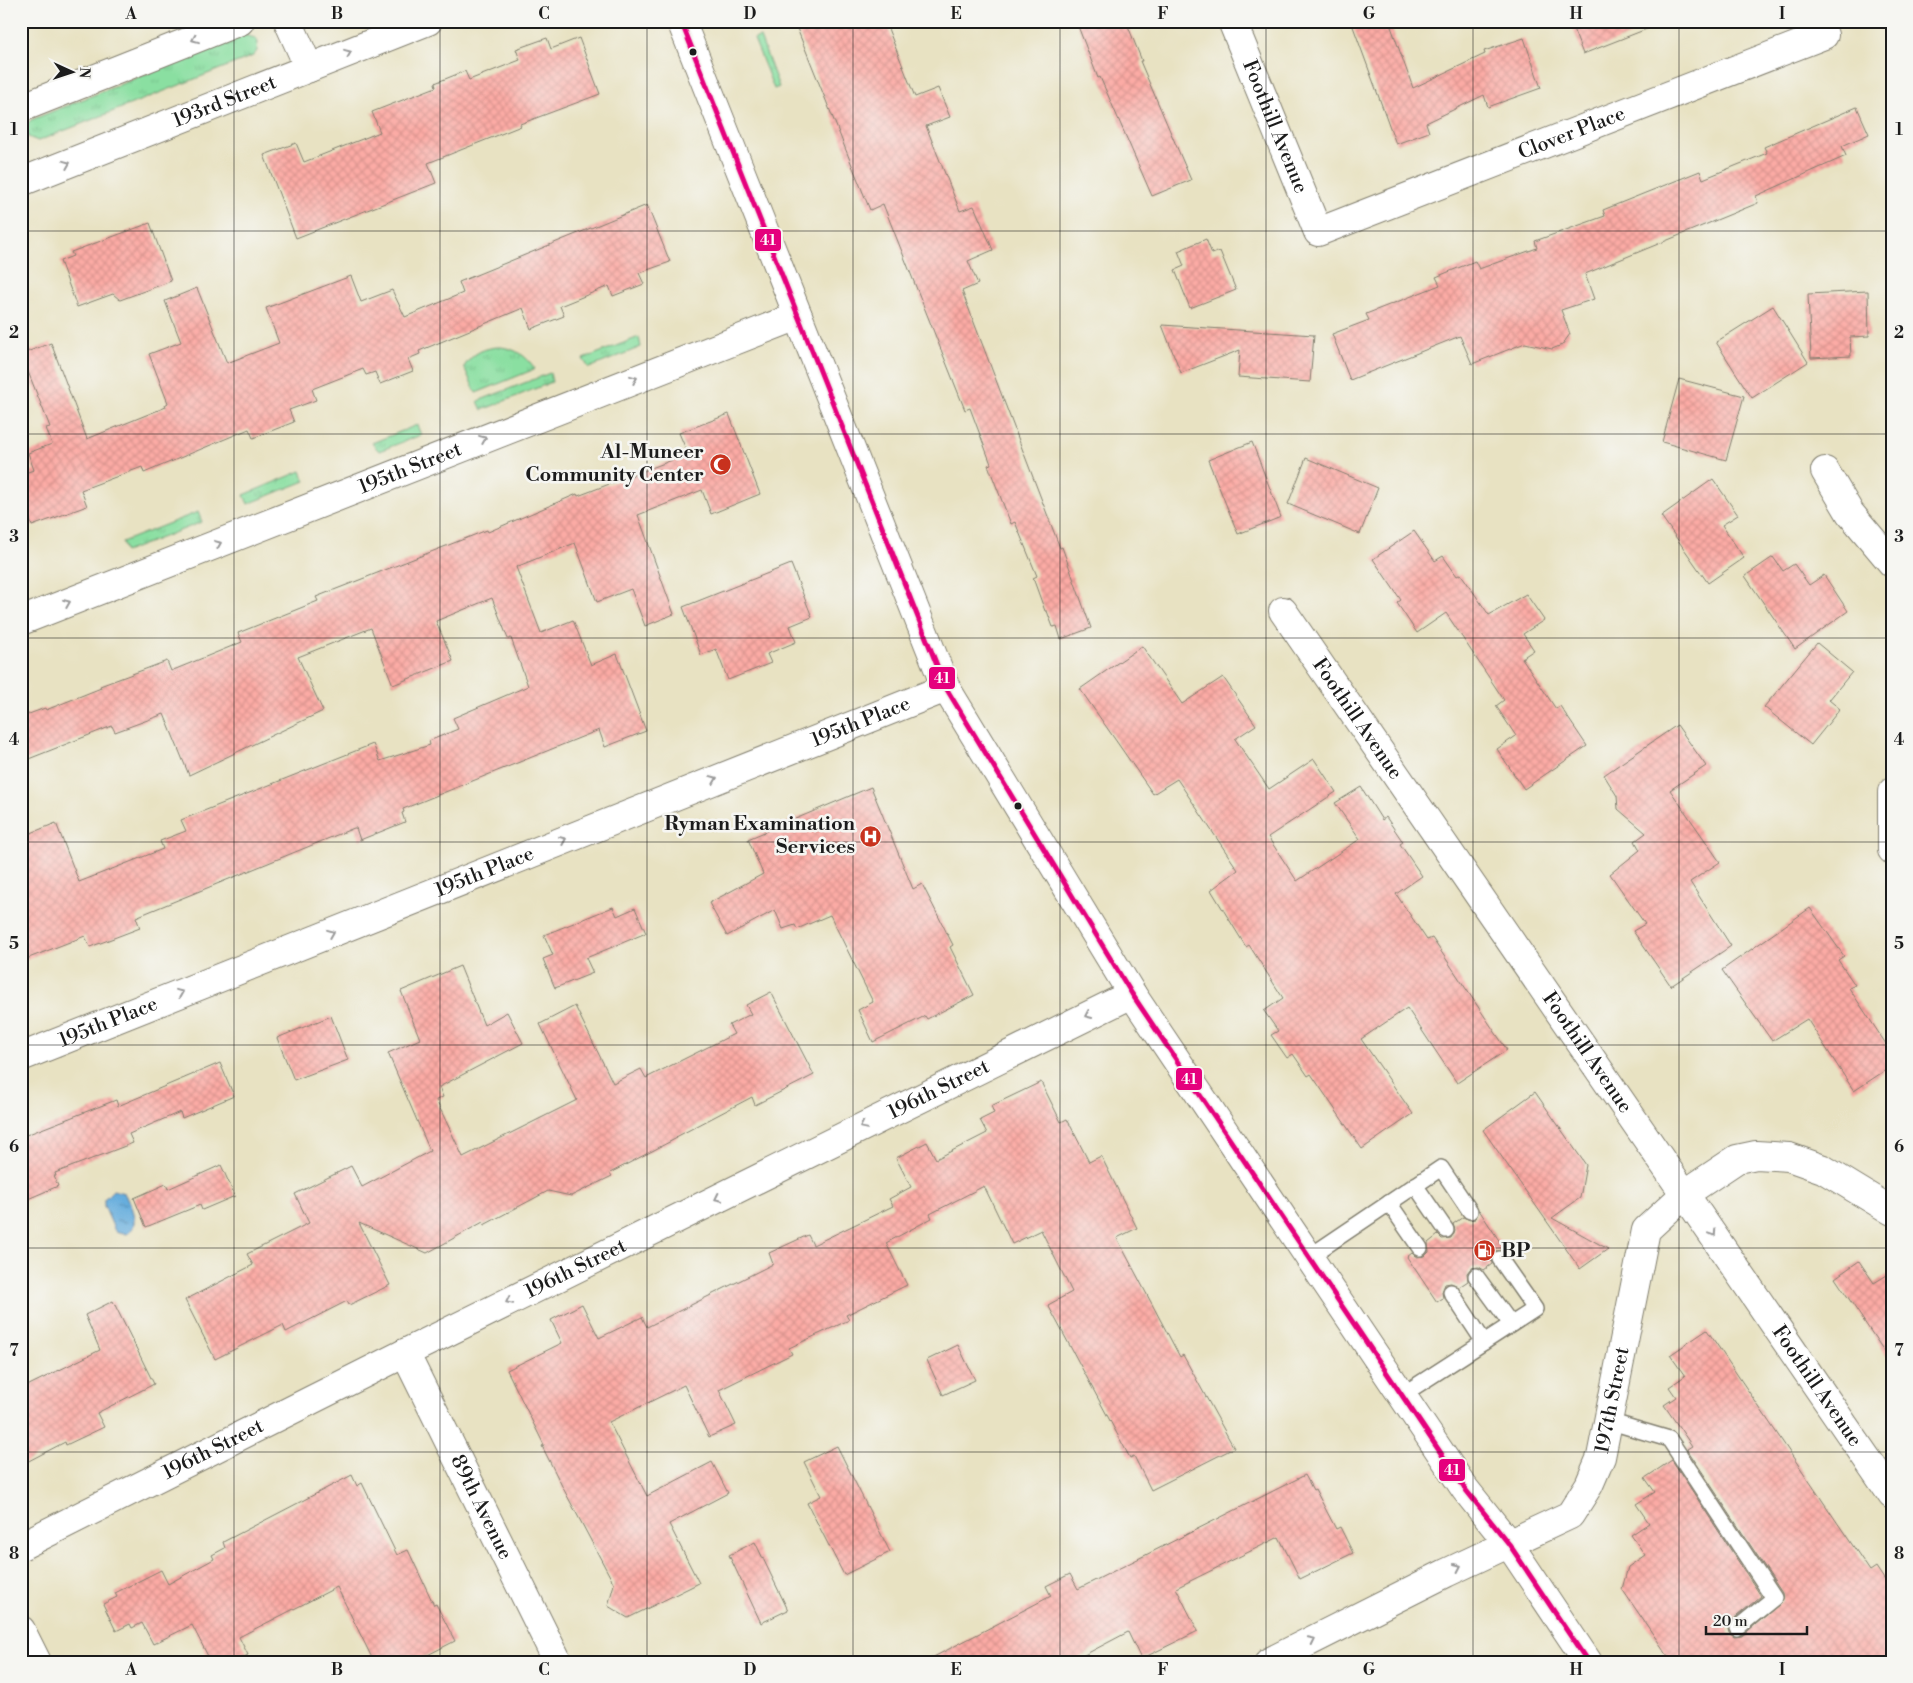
<svg xmlns="http://www.w3.org/2000/svg" width="1913" height="1683" viewBox="0 0 1913 1683" font-family="'Libre Bodoni',serif">
<style>
.grass{fill:url(#grass-tufts);stroke:#537e5e}
.water{fill:url(#water-ripples);stroke:#41647c}
.building{fill:url(#building-cross-hatch)}
.lines{fill:none;stroke-linecap:round;stroke-linejoin:round}
.service-casing{stroke:#827f6f;stroke-width:18}
.minor-casing{stroke:#827f6f;stroke-width:30}
.primary-casing{stroke:#827f6f;stroke-width:30}
.service{stroke:#fff;stroke-width:15}
.minor{stroke:#fff;stroke-width:28}
.primary{stroke:#fff;stroke-width:28}
.bus-1-casing{stroke:#f6f6f2;stroke-width:9}
.bus-1{stroke:#e5007d;stroke-width:5}
.oneway{stroke:#999}
.grid{fill:none;stroke:#1c1c1c;stroke-width:1;stroke-opacity:0.55}
.bus-dot{fill:#1c1c1c;stroke:#f6f6f2;stroke-width:2}
.labels{text-anchor:middle;dominant-baseline:central;stroke-width:5;stroke-linejoin:round;paint-order:stroke}
.street-label{font-size:20px;fill:#1c1c1c;stroke:#f6f6f2}
.poi-label{font-size:20px;font-weight:bold;fill:#1c1c1c;stroke:#f6f6f2;text-anchor:end}
.line-badge{stroke:#f6f6f2;stroke-width:2}
.badge-label{font-size:14px;text-anchor:middle;font-weight:bold;fill:#fff}
.neatline{fill:none;stroke:#1c1c1c;stroke-width:2}
.grid-label{font-size:16px;text-anchor:middle;font-weight:bold;fill:#1c1c1c}
</style>
<defs>
<pattern id="grass-tufts" width="24" height="20" patternUnits="userSpaceOnUse" patternTransform="scale(1.25)"><rect width="24" height="20" fill="#8adfa1"/><path d="M3 7l-1-3M5 7V3M7 7l1-3M15 17l-1-3M17 17v-4M19 17l1-3" fill="none" stroke="#76bf8a"/></pattern>
<pattern id="water-ripples" width="26" height="14" patternUnits="userSpaceOnUse" patternTransform="scale(1.25)"><rect width="26" height="14" fill="#66addd"/><path d="M2 4q2-2 4 0t4 0M15 11q2-2 4 0t4 0" fill="none" stroke="#538cb2"/></pattern>
<pattern id="building-cross-hatch" width="8" height="8" patternUnits="userSpaceOnUse" patternTransform="scale(1.25)"><rect width="8" height="8" fill="#fcaba5"/><path d="M0 0l8 8M0 8l8-8" fill="none" stroke="#d7938d"/></pattern>
</defs>
<rect width="100%" height="100%" fill="#f6f6f2"/>
<filter id="ink" filterUnits="userSpaceOnUse"><feTurbulence type="fractalNoise" baseFrequency=".02" numOctaves="2"/><feDisplacementMap in="SourceGraphic" scale="10" xChannelSelector="R" yChannelSelector="G"/><feConvolveMatrix kernelMatrix="1 2 1 2 8 2 1 2 1" color-interpolation-filters="sRGB"/></filter>
<filter id="wash" filterUnits="userSpaceOnUse"><feTurbulence type="fractalNoise" baseFrequency=".0096" numOctaves="4" result="noise"/><feDisplacementMap in="SourceGraphic" scale="20" xChannelSelector="R" yChannelSelector="G"/><feGaussianBlur stdDeviation="1.12" result="paint"/><feColorMatrix in="noise" values="0 0 0 0 0 0 0 0 0 0 0 0 0 0 0 0 0 1.4 0 .05"/><feComposite in="paint" operator="in"/></filter>
<g filter="url(#wash)">
<rect width="100%" height="100%" fill="#e8e2c2"/>
<g class="grass">
<path d="M244,35L255,38L258,42L257,51L253,56L38,141L28,137L27,124L31,120Z"/>
<path d="M760,37L779,87L774,89L754,39Z"/>
<path d="M639,337L641,347L589,368L583,359Z"/>
<path d="M501,347C516,349 527,356 535,369L476,393L464,367C472,353 485,347 501,347Z"/>
<path d="M550,373L552,382L482,410L478,401Z"/>
<path d="M417,425L421,435L379,451L372,443Z"/>
<path d="M301,471L305,481L248,504L244,495Z"/>
<path d="M198,512L202,522L125,552L122,542Z"/>
</g>
<path class="water" d="M113,1190L124,1193C131,1204 141,1226 127,1234L115,1231L104,1206V1199Z"/>
<g id="blocks">
<g class="building">
<path d="M794,21H885L915,97L938,88L950,117L926,126L960,211L974,206L993,250L968,261L978,284L962,291L1060,548L1062,547L1091,628L1061,639L1057,626L1053,627L1047,611H1045L1033,578L1037,576L1015,522L1011,524L988,465L991,464L970,408L965,410L883,204L870,210Z"/>
<path d="M1076,21H1126L1142,61H1140L1191,180L1152,196L1100,77L1098,78Z"/>
<path d="M1351,21H1389L1413,88L1485,54L1484,51L1524,38L1541,88L1488,107L1484,95L1426,123L1429,132L1396,144Z"/>
<path d="M1570,21H1662V23L1583,54Z"/>
<path d="M547,38L551,49L579,38L600,94L520,124L521,126L428,163L436,183L296,238L264,155L296,143L304,162L380,132L372,112L436,87L435,83L465,71L469,80L520,60L516,49Z"/>
<path d="M1857,107L1869,134L1842,146L1846,156L1756,196L1758,203L1585,274L1594,299L1561,310L1570,334L1562,345L1552,349L1525,343L1472,364L1460,336L1350,380L1332,334L1369,320L1366,314L1440,285L1436,277L1475,261L1479,269L1537,248L1535,241L1605,216L1603,210L1700,171L1703,179L1767,153L1764,147Z"/>
<path d="M647,205L670,262L639,273L644,284L613,296L609,286L560,306L564,316L531,329L523,308L419,351L420,354L408,359L413,371L380,384L375,372L366,375L363,369L312,389L316,400L289,410L294,422L253,438L249,429L144,473L142,467L81,490L87,506L32,526L21,495V474L34,470L28,453L52,444L46,428L50,427L21,354L51,343L87,439L166,407L165,405L168,403L149,354L181,342L165,301L197,288L227,363L279,343L266,308L351,276L361,302L392,290L405,317L463,293L459,282Z"/>
<path d="M150,223L171,281L120,300L113,294L77,307L60,261L73,256L71,252Z"/>
<path d="M1206,239L1212,254L1220,251L1236,290L1190,308L1175,270L1184,266L1178,251Z"/>
<path d="M1868,291L1869,336L1850,337L1851,356L1811,358L1808,294Z"/>
<path d="M1773,306L1808,362L1752,398L1716,342Z"/>
<path d="M1162,325L1314,335L1310,382L1238,377L1240,350L1181,373Z"/>
<path d="M1679,379L1744,396L1726,460L1662,442Z"/>
<path d="M729,414L760,494L711,514L702,490L638,515L674,614L645,626L631,589L597,602L575,543L516,567L541,633L573,620L591,665L617,654L646,731L605,747L599,730L403,809L404,812L402,813L405,822L360,840L356,828H354L136,917L140,928L90,947L85,936L21,961V837L56,823L79,882L163,849L160,841L186,831L181,820L373,744L380,761L430,745L429,741L458,729L453,718L528,686L511,638L508,639L492,598L436,621L453,661L393,685L371,628L298,657L323,711L189,775L164,714L115,732L112,726L21,762V717L45,708L46,710L101,688L100,686L167,661L171,671L242,642L238,633L318,601L316,597L487,530L488,532L577,494L578,496L688,454L679,433Z"/>
<path d="M1252,442L1281,517L1238,534L1208,460Z"/>
<path d="M1306,458L1378,488L1360,534L1288,504Z"/>
<path d="M1713,479L1738,515L1722,525L1744,558L1708,583L1661,516Z"/>
<path d="M1414,531L1435,561L1443,556L1457,576L1461,574L1489,615L1526,594L1544,620L1523,634L1534,650L1522,658L1556,709L1560,706L1587,746L1524,789L1497,749L1516,736L1496,706L1504,700L1446,613L1417,633L1397,603L1401,600L1373,559Z"/>
<path d="M1773,557L1783,571L1794,564L1809,585L1824,575L1848,611L1795,649L1745,576Z"/>
<path d="M791,564L812,617L790,626L796,642L767,654L771,663L728,680L716,649L701,655L683,607Z"/>
<path d="M1817,643L1852,672L1829,700L1840,709L1811,745L1764,707Z"/>
<path d="M1142,646L1182,704L1223,677L1256,725L1235,739L1269,789L1314,759L1336,792L1268,837L1297,881L1360,839L1335,803L1361,787L1382,820L1386,817L1403,842L1400,844L1422,876L1396,894L1427,940L1432,938L1507,1050L1457,1083L1407,1008L1361,1039L1413,1114L1362,1149L1311,1074L1308,1076L1293,1054L1287,1058L1271,1035L1278,1031L1264,1011L1283,998L1249,945L1246,947L1211,890L1238,870L1177,779L1153,794L1080,689Z"/>
<path d="M1677,725L1706,766L1670,790L1720,862L1690,882L1731,946L1671,986L1633,931L1645,924L1610,874L1640,850L1635,841L1646,833L1618,809L1617,796L1604,775Z"/>
<path d="M871,787L913,889L922,884L953,945L950,947L974,995L927,1019L925,1016L873,1042L858,1010L873,1002L830,915L797,929L795,925L783,929L775,910L727,936L709,903L763,874L748,839Z"/>
<path d="M613,907L617,916L635,908L646,933L586,958L593,973L555,988L543,959L553,955L544,935Z"/>
<path d="M1810,908L1844,956L1838,960L1855,985L1849,988L1892,1053V1066L1854,1091L1807,1019L1772,1041L1722,970Z"/>
<path d="M460,966L484,1025L507,1012L523,1043L439,1087L443,1097L436,1100L463,1157L577,1100L540,1024L575,1006L613,1083L641,1069L646,1078L734,1034L729,1025L751,1014L746,1005L771,992L814,1075L755,1105L752,1097L676,1137L677,1138L610,1173L612,1176L571,1196L548,1191L484,1225L483,1222L427,1253L359,1223L390,1285L349,1305L347,1301L286,1332L283,1325L215,1359L185,1300L253,1265L247,1254L309,1223L295,1194L351,1166L362,1187L430,1151L388,1053L420,1039L401,991Z"/>
<path d="M331,1016L348,1060L294,1080L277,1038Z"/>
<path d="M220,1063L234,1096L182,1118L180,1112L129,1134L133,1143L55,1173L56,1176H54L58,1186L21,1202V1137L116,1100L118,1106Z"/>
<path d="M1041,1082L1061,1122L1067,1119L1089,1162L1101,1156L1137,1228L1117,1238L1180,1357L1183,1355L1234,1448L1151,1490L1134,1456L1130,1458L1048,1305L1072,1292L1041,1230L1012,1244L984,1186L930,1214L932,1218L886,1243L907,1285L846,1315L849,1320L789,1348L792,1354L719,1390L736,1425L709,1437L684,1385L609,1422L647,1496L712,1462L728,1493L669,1524L699,1583L628,1618L608,1606L614,1584L563,1488L542,1446L544,1445L507,1370L562,1343L551,1320L582,1304L599,1338L642,1317L647,1327L773,1264L769,1253L808,1235L813,1245L893,1206L889,1199L911,1187L896,1158L927,1142L936,1159L987,1133L980,1120L994,1113L991,1106Z"/>
<path d="M1535,1092L1586,1165L1580,1198L1552,1218L1608,1249L1580,1269L1483,1130Z"/>
<path d="M221,1165L235,1196L202,1210L200,1205L146,1227L134,1198L166,1184L168,1189Z"/>
<path d="M1479,1210L1508,1254L1504,1250L1495,1251L1491,1256L1492,1264L1484,1270L1479,1267L1471,1268L1467,1273L1468,1281L1459,1287L1451,1283L1445,1284L1442,1292L1443,1298L1437,1302L1407,1257L1412,1253L1416,1257L1425,1256L1429,1252L1428,1243L1438,1235L1442,1239L1451,1238L1455,1230L1453,1224L1463,1217L1470,1220L1475,1219Z"/>
<path d="M1859,1261L1874,1283L1892,1272V1363L1835,1278Z"/>
<path d="M113,1301L154,1384L97,1413L104,1427L66,1445L65,1442L21,1465V1389L100,1350L85,1315Z"/>
<path d="M1707,1330L1870,1571L1876,1567L1892,1591V1662H1672L1622,1589L1628,1567L1645,1555L1631,1535L1649,1523L1636,1504L1655,1492L1645,1478L1672,1460L1761,1596L1731,1621L1728,1629L1729,1633L1734,1637L1742,1636L1783,1601L1782,1593L1687,1449L1692,1446L1664,1405L1676,1397L1669,1387L1685,1376L1670,1355Z"/>
<path d="M958,1345L975,1380L943,1395L927,1360Z"/>
<path d="M837,1446L890,1552L844,1575L807,1503L821,1496L804,1462Z"/>
<path d="M352,1475L357,1486L362,1483L397,1555L408,1550L434,1605L436,1604L455,1641L414,1662H374L337,1587L239,1637L248,1655L233,1662H211L192,1625L153,1644L142,1623L132,1628L130,1624L116,1631L103,1604L117,1597L115,1593L161,1570L168,1584L214,1559L212,1555L225,1548L223,1542Z"/>
<path d="M1305,1475L1313,1490L1315,1489L1336,1529L1340,1527L1353,1553L1300,1579L1279,1537L1176,1588L1198,1631L1141,1659L1128,1632L1071,1662H924L1051,1596L1046,1586L1070,1574L1078,1589Z"/>
<path d="M755,1542L788,1610L761,1623L729,1555Z"/>
</g>
</g>
</g>
<g filter="url(#ink)">
<use href="#blocks" fill-opacity="0" stroke="#827f6f" stroke-width="1"/>
<g class="lines">
<defs>
<g id="service">
<path d="M1415,1185L1446,1230"/>
<path d="M1389,1203L1420,1248"/>
<path d="M1309,1257L1441,1168L1470,1211"/>
<path d="M1476,1276L1511,1324"/>
<path d="M1451,1292L1484,1342"/>
<path d="M1402,1395L1535,1309L1500,1259"/>
<path d="M1608,1421L1669,1439L1774,1598L1737,1628"/>
</g>
<g id="minor">
<path d="M288,21L309,68"/>
<path id="s1" d="M1232,21L1318,232L1824,35L1819,21"/>
<path d="M21,108L240,21"/>
<path id="s2" d="M21,182L428,21"/>
<path d="M1825,471L1850,513L1892,563"/>
<path id="s3" d="M1283,611L1892,1495"/>
<path id="s4" d="M21,621L798,316"/>
<path d="M1892,792V850"/>
<path id="s5" d="M21,1057L946,688"/>
<path id="s6" d="M405,1353L558,1662"/>
<path id="s7" d="M21,1546L405,1353L1132,994"/>
<path d="M21,1630L37,1662"/>
<path id="s8" d="M1269,1662L1446,1573L1570,1515L1589,1485L1601,1457L1646,1230L1686,1193L1737,1159L1756,1155L1789,1157L1823,1169L1892,1211"/>
</g>
<path id="primary" d="M681,21L946,688L1132,994L1465,1489L1509,1544L1588,1662"/>
</defs>
<use href="#service" class="service-casing"/>
<use href="#minor" class="minor-casing"/>
<use href="#primary" class="primary-casing"/>
<use href="#service" class="service"/>
<use href="#minor" class="minor"/>
<use href="#primary" class="primary"/>
<defs>
<path id="bus-1" d="M681,21L946,688L1132,994L1465,1489L1509,1544L1588,1662"/>
</defs>
<use href="#bus-1" class="bus-1-casing"/>
<use href="#bus-1" class="bus-1"/>
</g>
<defs><path id="oneway-chevron" d="M-2-3.5L2.5 0L-2 3.5" fill="none" stroke-width="1.6" stroke-linecap="round" stroke-linejoin="round" transform="scale(1.25)"/></defs>
<g class="oneway">
<use href="#oneway-chevron" transform="translate(195 39) rotate(158)"/>
<use href="#oneway-chevron" transform="translate(348 53) rotate(-22)"/>
<use href="#oneway-chevron" transform="translate(67 164) rotate(-22)"/>
<use href="#oneway-chevron" transform="translate(634 379) rotate(-22)"/>
<use href="#oneway-chevron" transform="translate(483 439) rotate(-22)"/>
<use href="#oneway-chevron" transform="translate(218 544) rotate(-22)"/>
<use href="#oneway-chevron" transform="translate(67 603) rotate(-22)"/>
<use href="#oneway-chevron" transform="translate(714 779) rotate(-22)"/>
<use href="#oneway-chevron" transform="translate(563 840) rotate(-22)"/>
<use href="#oneway-chevron" transform="translate(331 933) rotate(-22)"/>
<use href="#oneway-chevron" transform="translate(180 993) rotate(-22)"/>
<use href="#oneway-chevron" transform="translate(1088 1015) rotate(155)"/>
<use href="#oneway-chevron" transform="translate(863 1126) rotate(154)"/>
<use href="#oneway-chevron" transform="translate(718 1198) rotate(154)"/>
<use href="#oneway-chevron" transform="translate(1713 1233) rotate(56)"/>
<use href="#oneway-chevron" transform="translate(509 1301) rotate(154)"/>
<use href="#oneway-chevron" transform="translate(1458 1567) rotate(-25)"/>
<use href="#oneway-chevron" transform="translate(1312 1640) rotate(-26)"/>
</g>
</g>
<path class="grid" d="M234,21V1662M440,21V1662M647,21V1662M853,21V1662M1060,21V1662M1266,21V1662M1473,21V1662M1679,21V1662M21,231H1892M21,434H1892M21,638H1892M21,842H1892M21,1045H1892M21,1248H1892M21,1452H1892"/>
<defs>
<symbol id="mosque-disc" viewBox="-11 -11 22 22"><circle r="9.5" fill="#c8321e" stroke="#f6f6f2"/><path d="M3.5-4.9A6 6 0 1 0 3.5 4.9A5 5 0 1 1 3.5-4.9Z" fill="#fff"/></symbol>
<symbol id="hospital-disc" viewBox="-11 -11 22 22"><circle r="9.5" fill="#c8321e" stroke="#f6f6f2"/><path d="M-5-5h3v3.5h4V-5h3V5h-3V1.5h-4V5h-3Z" fill="#fff"/></symbol>
<symbol id="fuel-disc" viewBox="-11 -11 22 22"><circle r="9.5" fill="#c8321e" stroke="#f6f6f2"/><path d="M-5.5-6h7V0h2V4h1.3V-2.5L3-4.5l.8-.8L6-3V5H2.5V1h-1V6h-7ZM-4.2-4.7v3.2H.2V-4.7Z" fill="#fff"/></symbol>
</defs>
<g fill-rule="evenodd">
<use href="#mosque-disc" x="708" y="452" width="25" height="25"/>
<use href="#hospital-disc" x="858" y="824" width="25" height="25"/>
<use href="#fuel-disc" x="1472" y="1238" width="25" height="25"/>
</g>
<g class="bus-dot">
<circle cx="693" cy="52" r="4.5"/>
<circle cx="1018" cy="806" r="4.5"/>
</g>
<g class="labels">
<g class="street-label">
<text stroke="none"><textPath href="#s2" startOffset="219">193rd Street</textPath></text>
<text stroke="none"><textPath href="#s1" startOffset="114">Foothill Avenue</textPath></text>
<text stroke="none"><textPath href="#s1" startOffset="500">Clover Place</textPath></text>
<text stroke="none"><textPath href="#s4" startOffset="418">195th Street</textPath></text>
<text stroke="none"><textPath href="#s3" startOffset="131">Foothill Avenue</textPath></text>
<text stroke="none"><textPath href="#s5" startOffset="904">195th Place</textPath></text>
<text stroke="none"><textPath href="#s5" startOffset="499">195th Place</textPath></text>
<text stroke="none"><textPath href="#s5" startOffset="94">195th Place</textPath></text>
<text stroke="none"><textPath href="#s3" startOffset="536">Foothill Avenue</textPath></text>
<text stroke="none"><textPath href="#s7" startOffset="1025">196th Street</textPath></text>
<text stroke="none"><textPath href="#s7" startOffset="620">196th Street</textPath></text>
<text stroke="none"><textPath href="#s3" startOffset="941">Foothill Avenue</textPath></text>
<text stroke="none"><textPath href="#s8" startOffset="459">197th Street</textPath></text>
<text stroke="none"><textPath href="#s7" startOffset="215">196th Street</textPath></text>
<text stroke="none"><textPath href="#s6" startOffset="172">89th Avenue</textPath></text>
</g>
<g class="poi-label">
<text x="704" y="452">Al-Muneer<tspan x="704" dy="23">Community Center</tspan></text>
<text x="855" y="824">Ryman Examination<tspan x="855" dy="23">Services</tspan></text>
<text x="1501" y="1251" text-anchor="start">BP</text>
</g>
</g>
<g class="line-badge">
<rect x="754" y="228" width="28" height="24" rx="5" fill="#e5007d"/>
<rect x="928" y="666" width="28" height="24" rx="5" fill="#e5007d"/>
<rect x="1175" y="1067" width="28" height="24" rx="5" fill="#e5007d"/>
<rect x="1438" y="1458" width="28" height="24" rx="5" fill="#e5007d"/>
</g>
<g class="badge-label">
<text x="768" y="245">41</text>
<text x="942" y="683">41</text>
<text x="1189" y="1084">41</text>
<text x="1452" y="1475">41</text>
</g>
<rect width="1913" height="1683" fill="none" stroke="#f6f6f2" stroke-width="55"/>
<g transform="translate(72 72) rotate(93)" stroke="#f6f6f2" stroke-width="4" paint-order="stroke">
<path d="M0-4L9 19L0 12L-9 19Z" fill="#1c1c1c"/>
<text y="-8" font-size="14" font-weight="bold" text-anchor="middle" fill="#1c1c1c">N</text>
</g>
<path d="M1706 1626v8h101v-8" fill="none" stroke="#1c1c1c" stroke-width="2.5"/>
<text x="1713" y="1626" font-size="15" fill="#1c1c1c" stroke="#f6f6f2" stroke-width="4" paint-order="stroke">20 m</text>
<rect x="28" y="28" width="1858" height="1628" class="neatline"/>
<g class="grid-label">
<text x="131" y="19">A</text>
<text x="337" y="19">B</text>
<text x="544" y="19">C</text>
<text x="750" y="19">D</text>
<text x="956" y="19">E</text>
<text x="1163" y="19">F</text>
<text x="1369" y="19">G</text>
<text x="1576" y="19">H</text>
<text x="1782" y="19">I</text>
<text x="14" y="135">1</text>
<text x="1899" y="135">1</text>
<text x="14" y="338">2</text>
<text x="1899" y="338">2</text>
<text x="14" y="542">3</text>
<text x="1899" y="542">3</text>
<text x="14" y="745">4</text>
<text x="1899" y="745">4</text>
<text x="14" y="949">5</text>
<text x="1899" y="949">5</text>
<text x="14" y="1152">6</text>
<text x="1899" y="1152">6</text>
<text x="14" y="1356">7</text>
<text x="1899" y="1356">7</text>
<text x="14" y="1559">8</text>
<text x="1899" y="1559">8</text>
<text x="131" y="1675">A</text>
<text x="337" y="1675">B</text>
<text x="544" y="1675">C</text>
<text x="750" y="1675">D</text>
<text x="956" y="1675">E</text>
<text x="1163" y="1675">F</text>
<text x="1369" y="1675">G</text>
<text x="1576" y="1675">H</text>
<text x="1782" y="1675">I</text>
</g>
</svg>
